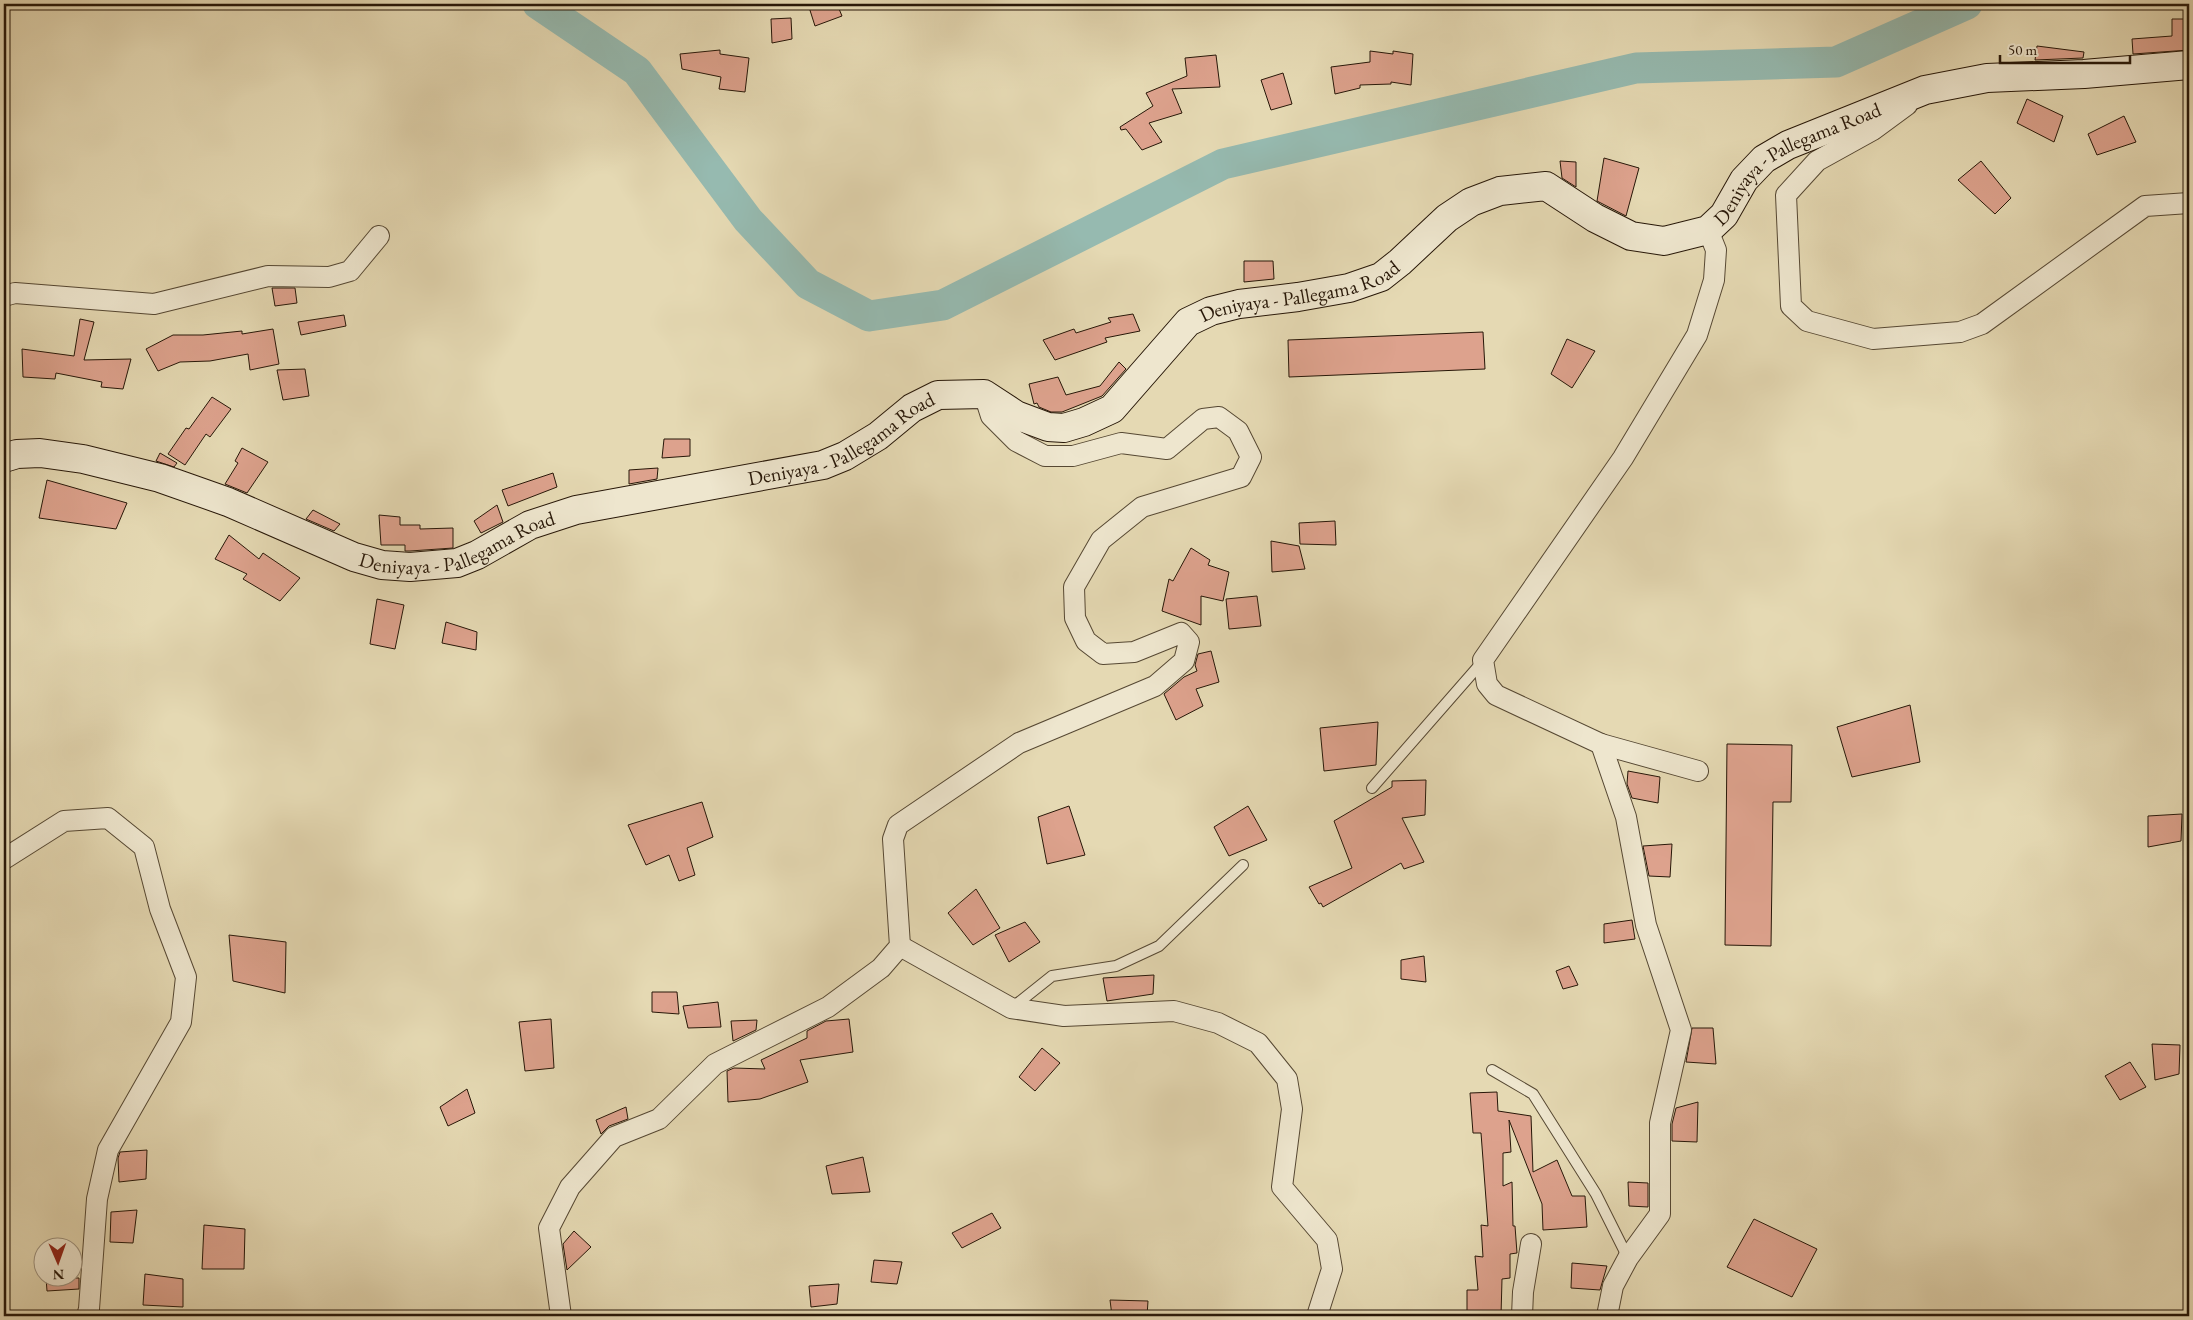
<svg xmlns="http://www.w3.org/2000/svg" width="2193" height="1320" viewBox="0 0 2193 1320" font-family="'EB Garamond',serif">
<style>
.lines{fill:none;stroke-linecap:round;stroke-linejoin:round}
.river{stroke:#96bab0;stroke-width:31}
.building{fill:#dda28d;stroke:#271708}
.lane-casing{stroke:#564833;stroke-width:12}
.street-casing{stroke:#564833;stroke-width:22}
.secondary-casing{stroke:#271708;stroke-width:30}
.lane{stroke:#eee6ce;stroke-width:10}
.street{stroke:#eee6ce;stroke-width:20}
.secondary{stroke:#eee6ce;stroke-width:28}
.labels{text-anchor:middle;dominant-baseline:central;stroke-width:5;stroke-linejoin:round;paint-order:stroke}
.street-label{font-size:20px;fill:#271708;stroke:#eee6ce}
</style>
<rect width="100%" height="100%" fill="#e5d9b3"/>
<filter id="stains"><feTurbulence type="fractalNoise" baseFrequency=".004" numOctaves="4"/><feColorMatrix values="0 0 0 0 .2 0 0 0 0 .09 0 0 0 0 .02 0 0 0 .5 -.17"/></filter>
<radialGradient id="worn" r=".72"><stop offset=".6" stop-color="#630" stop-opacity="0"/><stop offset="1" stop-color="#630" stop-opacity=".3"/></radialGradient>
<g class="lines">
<path class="river" d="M538,4L637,71L748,220L808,284L869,316L943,305L1223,164L1636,68L1836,62L1967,4"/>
</g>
<g class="building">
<path d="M808,4H837L842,16L815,26Z"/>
<path d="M791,18L792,39L772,43L771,19Z"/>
<path d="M2172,19H2189V50L2133,54L2132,39L2172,36Z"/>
<path d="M2037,46L2084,52L2083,58L2035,60Z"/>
<path d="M720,50V54L749,58L745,92L719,89L721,77L682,69L680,54Z"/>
<path d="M1370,51L1393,54V51L1413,54L1411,85L1391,82V84L1360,85V88L1335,94L1331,67L1370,62Z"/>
<path d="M1216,55L1220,87L1172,89L1182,113L1149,123L1162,142L1142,150L1126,129L1121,130L1120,127L1153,106L1146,93L1187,76L1185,58Z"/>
<path d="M1283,73L1292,104L1271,110L1261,80Z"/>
<path d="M2027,99L2063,116L2054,142L2017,123Z"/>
<path d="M2124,116L2136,142L2097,155L2088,134Z"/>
<path d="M1604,158L1639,168L1626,216L1597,201Z"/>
<path d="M1560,161L1576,162V187L1562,178Z"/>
<path d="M1981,161L2011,198L1995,214L1958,180Z"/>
<path d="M1244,261H1273L1274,279L1244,282Z"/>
<path d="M272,288H295L297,303L275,306Z"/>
<path d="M1133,314L1140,331L1105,338L1107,342L1055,360L1043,340L1074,329L1076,333L1111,322L1108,318Z"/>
<path d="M344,315L346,326L301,335L298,322Z"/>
<path d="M80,319L94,322L84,360L131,359L123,389L101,387L102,382L56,373L55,379L23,377L22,349L74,356Z"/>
<path d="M273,329L279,364L250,370L248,354L210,361L180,362L158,371L146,349L173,335H203L242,331V334Z"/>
<path d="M1483,332L1485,369L1289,377L1288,340Z"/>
<path d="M1567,339L1595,351L1572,388L1551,374Z"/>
<path d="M1119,362L1126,369L1102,396L1062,412H1051L1039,407L1037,403L1034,404L1029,384L1058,377L1066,395L1100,386Z"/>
<path d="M305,369L309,396L283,400L277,370Z"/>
<path d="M212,397L231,409L210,437L206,434L185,465L168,454L186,428L189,429Z"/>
<path d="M664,439H690V456L662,458Z"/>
<path d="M242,448L268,462L247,493L225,484L238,463L235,461Z"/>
<path d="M160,453L177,463L174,467L156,461Z"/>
<path d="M658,468L657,479L629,484V470Z"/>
<path d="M553,473L557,487L508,506L502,490Z"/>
<path d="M47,480L127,503L116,529L39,518Z"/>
<path d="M497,505L503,522L481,533L474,521Z"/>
<path d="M313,510L340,524L334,531L306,519Z"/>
<path d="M379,515L400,517V525H420V529L453,528V548L410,551H405V545H381Z"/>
<path d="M1335,521L1336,545L1300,544L1299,523Z"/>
<path d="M229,535L259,559L263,553L300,578L280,601L243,579L247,574L215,559Z"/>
<path d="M1271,541L1299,546L1305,569L1272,572Z"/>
<path d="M1191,548L1210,560L1208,565L1229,572L1223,601L1201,596V625L1162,611L1169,579L1173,581Z"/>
<path d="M1257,596L1261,626L1229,629L1226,599Z"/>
<path d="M377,599L404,605L395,649L370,644Z"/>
<path d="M446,622L477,632L476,650L442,643Z"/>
<path d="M1211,651L1219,682L1196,689L1203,706L1176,720L1164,694L1184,677L1197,671L1195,665L1198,654Z"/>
<path d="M1910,705L1920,762L1852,777L1837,727Z"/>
<path d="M1378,722L1376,765L1324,771L1320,728Z"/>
<path d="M1727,744L1792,745L1791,802H1773L1771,946L1725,945Z"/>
<path d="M1628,771L1660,777L1658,803L1632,798L1627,784Z"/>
<path d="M1426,780L1425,815L1402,818L1424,862L1404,869L1401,863L1323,907L1321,903L1319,904L1309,887L1352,868L1334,821L1392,787V781Z"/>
<path d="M702,802L713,837L687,848L695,875L679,881L669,855L646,865L628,825Z"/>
<path d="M1069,806L1085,855L1047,864L1038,817Z"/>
<path d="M1248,806L1267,840L1229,856L1214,827Z"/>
<path d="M2182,814L2181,841L2148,847V816Z"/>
<path d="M1672,844L1670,877L1649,876L1643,846Z"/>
<path d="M976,889L1000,928L973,945L948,913Z"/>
<path d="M1632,920L1635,939L1604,943V924Z"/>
<path d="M1025,922L1040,942L1009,962L995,935Z"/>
<path d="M229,935L286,942L285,993L233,981Z"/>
<path d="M1424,956L1426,982L1401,979V960Z"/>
<path d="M1569,966L1578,985L1563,989L1556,971Z"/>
<path d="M1154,975L1153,994L1107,1001L1103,978Z"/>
<path d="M652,992H677L679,1014L652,1012Z"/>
<path d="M718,1002L721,1027L688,1028L683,1006Z"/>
<path d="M551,1019L554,1068L525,1071L519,1022Z"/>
<path d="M849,1019L853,1052L800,1060L808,1082L760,1099L728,1102L727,1071L734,1068L765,1069L761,1060L807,1038V1031L826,1021Z"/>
<path d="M757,1020L756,1030L733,1041L731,1021Z"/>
<path d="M1692,1028H1713L1716,1064L1686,1062Z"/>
<path d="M2152,1044L2180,1045L2179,1074L2155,1080Z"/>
<path d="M1042,1048L1060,1063L1035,1091L1019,1077Z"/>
<path d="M2130,1062L2146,1087L2120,1100L2105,1076Z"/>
<path d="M467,1089L475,1113L448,1126L440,1107Z"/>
<path d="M1497,1092L1498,1111L1531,1116L1533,1172L1557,1160L1572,1196H1585L1587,1227L1543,1230L1542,1204L1509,1120L1511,1152L1503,1153V1186L1512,1182L1513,1226H1515L1517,1253L1510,1254V1278L1502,1279L1501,1316H1467V1290H1478L1475,1256L1483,1257L1481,1225L1488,1226L1481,1133H1473L1470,1093Z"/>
<path d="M1698,1102L1697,1142L1672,1141V1124L1676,1108Z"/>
<path d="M626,1107L628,1119L609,1126L601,1134L596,1120Z"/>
<path d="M147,1150L146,1179L119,1182L118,1158L120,1152Z"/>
<path d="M863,1157L870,1192L832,1194L826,1166Z"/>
<path d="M1628,1182L1648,1183V1207L1629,1206Z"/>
<path d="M137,1210L133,1243L110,1242L111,1212Z"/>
<path d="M992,1213L1001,1228L962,1248L952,1233Z"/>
<path d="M1754,1219L1817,1249L1792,1297L1727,1267Z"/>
<path d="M204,1225L245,1229L244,1269H202Z"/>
<path d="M574,1231L591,1247L567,1270L563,1244Z"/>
<path d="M874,1260L902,1262L897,1284L871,1282Z"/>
<path d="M1572,1263L1607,1266L1600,1290L1571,1288Z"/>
<path d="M145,1274L183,1279V1307L143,1305Z"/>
<path d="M46,1278H79V1289L47,1291Z"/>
<path d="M839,1284L837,1304L811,1307L809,1286Z"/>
<path d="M1110,1300L1148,1301L1147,1316H1112Z"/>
</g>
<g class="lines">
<defs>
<g id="lane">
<path d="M1372,788L1483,661"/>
<path d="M1013,1007L1052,976L1116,966L1159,946L1243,865"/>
<path d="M1492,1070L1533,1094L1596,1194L1628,1258"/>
</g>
<g id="street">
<path d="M1907,105L1873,130L1817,161L1786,195L1791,306L1807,321L1873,339L1960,332L1982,324L2145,206L2189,203"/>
<path d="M4,296L15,293L154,304L268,276L329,277L350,271L379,236"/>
<path d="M1601,744L1626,817L1646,925L1681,1030L1660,1123V1214L1628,1258L1613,1286L1607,1316"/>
<path d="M1698,771L1601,744L1496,695L1487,684L1483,660L1623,458L1697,335L1714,280L1716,250L1708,230"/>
<path d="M4,859L64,821L108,818L144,847L160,909L186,977L181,1022L108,1150L97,1199L89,1309L87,1316"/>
<path d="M900,946L1011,1008L1064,1016L1174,1011L1218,1023L1258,1043L1287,1079L1292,1109L1282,1187L1327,1240L1332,1269L1317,1316"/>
<path d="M561,1316L549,1228L570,1187L614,1137L659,1119L715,1064L828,1007L881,968L900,946L893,839L898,825L1019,743L1155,686L1184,661L1189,642L1181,633L1134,652L1103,654L1086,641L1075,618L1074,587L1101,540L1142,507L1241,477L1251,457L1238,431L1219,417L1203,419L1167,449L1121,443L1073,456H1045L1016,441L991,416L984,394"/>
<path d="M1522,1316L1523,1292L1531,1244"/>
</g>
<g id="secondary">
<path id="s1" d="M4,458L17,454L40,453L83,459L160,478L228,502L354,557L382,565L410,567L457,563L477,555L530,525L576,510L823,465L845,456L878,436L912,408L938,395L984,394L1016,415L1048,427L1064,428L1084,422L1112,409L1188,322L1211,311L1239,304L1298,297L1349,288L1381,277L1400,262L1447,218L1471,202L1500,191L1546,186L1595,218L1631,236L1664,241L1708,230L1724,215L1744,180L1764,159L1788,145L1925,90L1987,78L2084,74L2189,65"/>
</g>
</defs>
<use href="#lane" class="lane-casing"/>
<use href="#street" class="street-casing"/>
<use href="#secondary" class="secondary-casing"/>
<use href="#lane" class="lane"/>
<use href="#street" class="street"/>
<use href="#secondary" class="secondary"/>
</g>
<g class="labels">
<g class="street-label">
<text stroke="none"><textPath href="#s1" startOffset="1979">Deniyaya - Pallegama Road</textPath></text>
<text stroke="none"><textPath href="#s1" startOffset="1409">Deniyaya - Pallegama Road</textPath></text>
<text stroke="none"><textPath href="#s1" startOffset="882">Deniyaya - Pallegama Road</textPath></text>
<text stroke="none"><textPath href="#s1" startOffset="478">Deniyaya - Pallegama Road</textPath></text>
</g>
</g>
<rect width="2193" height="1320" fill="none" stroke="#e5d9b3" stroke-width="20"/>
<rect x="5" y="5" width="2183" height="1310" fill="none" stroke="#271708" stroke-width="2.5"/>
<rect x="10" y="10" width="2173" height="1300" fill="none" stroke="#271708"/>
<g transform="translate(58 1262) rotate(178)"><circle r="24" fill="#eee6ce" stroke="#9e937f"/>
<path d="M0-4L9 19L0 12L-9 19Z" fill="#8f2418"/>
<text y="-8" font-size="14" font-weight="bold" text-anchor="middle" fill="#271708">N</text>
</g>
<path d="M2000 55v8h130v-8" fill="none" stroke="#271708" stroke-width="2.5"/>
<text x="2008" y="55" font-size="15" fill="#271708" stroke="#eee6ce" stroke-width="4" paint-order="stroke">50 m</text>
<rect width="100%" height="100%" filter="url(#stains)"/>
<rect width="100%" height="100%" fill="url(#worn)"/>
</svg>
